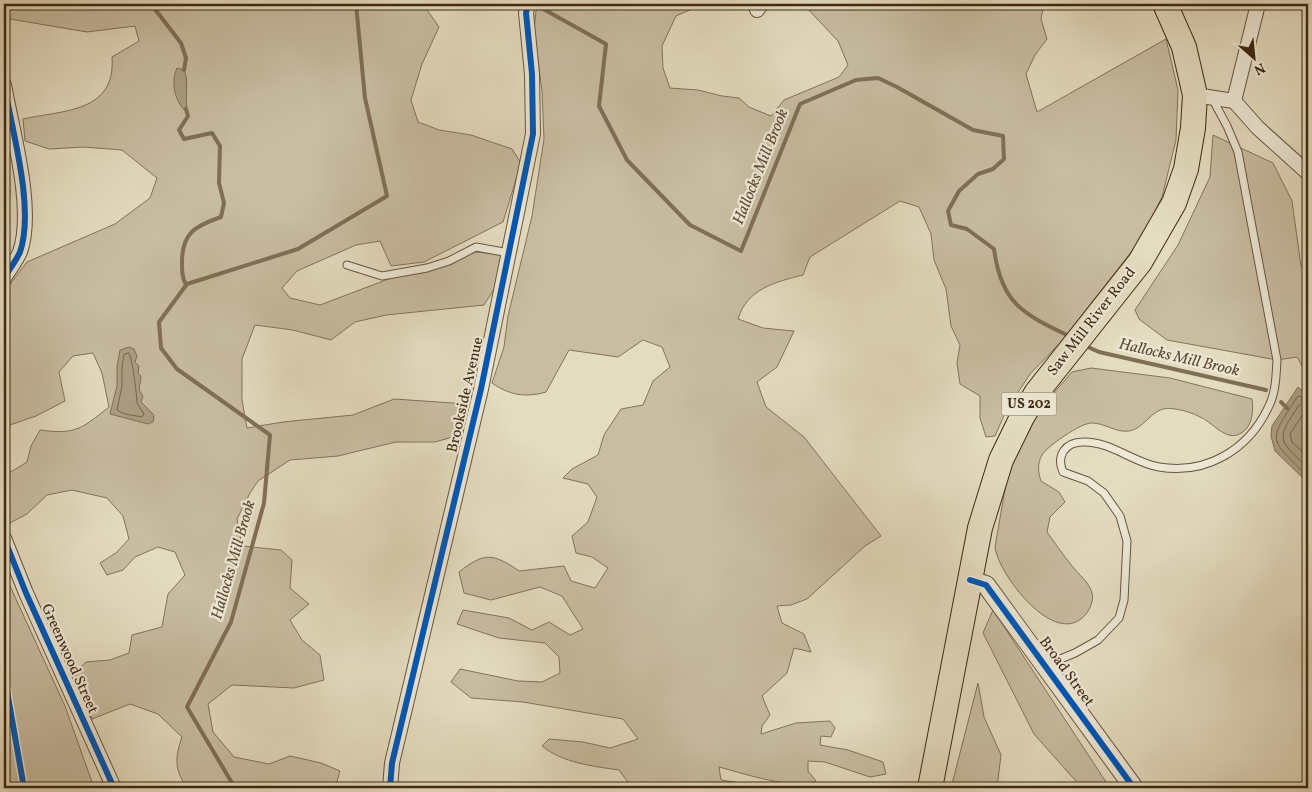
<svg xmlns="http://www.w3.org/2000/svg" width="1312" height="792" viewBox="0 0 1312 792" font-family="Vollkorn,serif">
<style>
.green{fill:#c8bda2;stroke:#84725a}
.water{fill:#ac9f84;stroke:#806f56}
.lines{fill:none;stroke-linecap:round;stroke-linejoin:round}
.shore{stroke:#76644a;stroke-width:1}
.stream{stroke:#806f56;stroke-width:4}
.service-casing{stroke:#68553d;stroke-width:9}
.minor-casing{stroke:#68553d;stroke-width:16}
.tertiary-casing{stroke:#68553d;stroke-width:20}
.trunk-casing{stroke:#3f2811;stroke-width:26}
.service{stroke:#ede8d6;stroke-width:7}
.minor{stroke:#ede8d6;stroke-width:14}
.tertiary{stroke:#ede8d6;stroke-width:18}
.trunk{stroke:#e4dcc0;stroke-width:24}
.cycleway-casing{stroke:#ede8d6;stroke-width:9}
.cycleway{stroke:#0057b8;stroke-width:6}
.labels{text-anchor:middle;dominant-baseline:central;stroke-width:4.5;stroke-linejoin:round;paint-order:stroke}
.shield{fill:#ede8d6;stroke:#73624c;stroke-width:1}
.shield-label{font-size:14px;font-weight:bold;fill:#3f2811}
.street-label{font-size:15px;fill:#3f2811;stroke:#ede8d6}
.water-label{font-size:16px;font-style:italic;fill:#604c34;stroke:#ede8d6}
</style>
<rect width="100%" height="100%" fill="#e4dcc0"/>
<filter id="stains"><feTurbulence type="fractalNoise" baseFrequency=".004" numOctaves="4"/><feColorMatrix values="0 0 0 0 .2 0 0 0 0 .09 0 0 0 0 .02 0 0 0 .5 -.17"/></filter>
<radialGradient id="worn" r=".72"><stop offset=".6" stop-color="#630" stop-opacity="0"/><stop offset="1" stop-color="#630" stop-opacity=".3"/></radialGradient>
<g class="green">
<path d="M4,4H423L439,27L422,64L411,100L418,122L439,130L471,135L512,149L521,163L503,222L424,262L391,266L380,241L356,245L297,271L282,288L290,298L320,305L391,278L425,270L476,252L505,255L498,283L484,305L386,315L355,322L331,340L293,330L255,325L242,359V400L247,428L283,422L353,415L394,399L468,404L463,434L435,442H396L338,456L290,460L258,481L250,493L237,519L242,546L281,550L292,560L290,588L309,604L290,620L302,640L320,655L324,680L294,688L232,685L208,704L213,732L234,757L269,764L290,756L321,763L340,771L336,785L318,788H187C174,769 175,758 182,737L158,714L130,704L92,719L74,673L86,662L110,660L129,653L132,635L162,627L168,594L185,575L175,552L158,547L135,557L123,570L107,575L100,563L116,553L129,539L123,516L107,498L72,490L47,495L27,514L8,524L4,514V476L27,462L31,446L40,430C77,435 82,428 109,407L102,373L93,353L73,356L59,372L65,401L36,416L4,427V299L8,287L27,262L115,224L150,198L157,178L122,150L84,147L49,149L25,141L23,119C63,110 116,113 112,57L139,41L135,26L87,32L4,18Z"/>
<path d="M541,4H703L676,16L662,46L663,68L670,88L698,90L722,96L739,98L749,107L771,116L784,100L839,77L848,65L838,41L803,4H1044L1041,19L1047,39L1035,55L1026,74L1037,112L1166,39L1178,90L1176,140L1162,197L1142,238L1061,342L1030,374L1006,411L995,436L986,437L980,418V396L960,384L957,363L960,345L951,326L946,289L934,260L931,234L919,207L900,201L810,257L803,275C775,282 747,289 738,319L763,328L794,331L777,367L757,382L766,407L804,437L881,536L865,546L807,599L791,605L777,606L782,623L804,634L811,652L794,648L787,673L762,696L770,715L762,726L761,734L796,723L830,721L835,728L831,737L821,736L820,745L848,750L883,762L886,774L870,777L825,762L808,761V771L816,781C795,791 742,773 719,767L721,780L747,784L762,788H632L619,770C592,766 563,763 542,746L549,739L583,742L610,748L638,739L623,719L523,702L471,698L451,682L460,669L518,681L542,682L560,673L559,657L545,643L499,638L457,624L463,610L509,618L532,630L549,622L570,635L583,629L562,596L540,587L491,600L464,593L459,572C484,552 493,553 519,571L564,566L571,581L595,588L608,568L592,557L576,553L572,536L588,522L597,497L588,484L563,478L572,469L598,455L604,435L621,409L643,405L653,381L670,367L662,347L643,340L618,357L569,350L546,392C526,398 509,395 492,383L504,347L508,316L532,216L544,139L542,91L534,30L536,11Z"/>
<path d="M1213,135L1273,163L1292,201L1301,266L1308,279V376L1297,357L1277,360L1167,340L1139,319L1135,310L1178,245L1210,177Z"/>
<path d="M4,154L10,191L6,257L4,261Z"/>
<path d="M1091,368L1170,378L1252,399C1254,412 1252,430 1237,435C1224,439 1212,422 1200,417C1193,413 1183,410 1175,409C1152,404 1147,428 1129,431C1116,433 1105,423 1092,423C1082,422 1046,447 1042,455C1037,464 1038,472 1041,481L1059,492L1065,502L1050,517L1047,532C1055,543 1063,555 1072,566C1079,575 1089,582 1092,593C1094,600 1090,609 1086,614C1056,651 998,574 995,547L1009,466L1032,418L1072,372Z"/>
<path d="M4,573L65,706L93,785L88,788H4Z"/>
<path d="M993,610L1110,788H1082L1034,734L983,633Z"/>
<path d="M978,683L984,717L1001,755L997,788H951Z"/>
</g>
<g class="water">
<path d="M177,68L184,70C189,79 185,97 187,108L184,110C174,98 171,82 177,68Z"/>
<path d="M129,347L134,349L137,356L135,362L139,366L138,373L141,376L139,390L143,396L141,402L154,415L153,422L148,424L110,414L117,386V367L120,350Z"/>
<path d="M1298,387L1308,396V492L1304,479L1275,451L1271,436L1272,426Z"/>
</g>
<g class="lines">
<g class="shore">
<path d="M129,353C132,356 137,396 137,403L144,414L142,417L125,414L117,410L122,386V367L124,355Z"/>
<path d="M1308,399L1298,396C1265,445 1271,438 1308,477"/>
<path d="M1308,405H1299C1275,441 1278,439 1308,468"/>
<path d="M1308,413L1303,414L1290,434L1292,442L1308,457"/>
</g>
<g class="stream">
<path d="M151,4L181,43L186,58L184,70"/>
<path d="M538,6L606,44L599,106L627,160L690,225L741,251L800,104L856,80L878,78L897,87L973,130L1003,136L1004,159L993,169L978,174L959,191L948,211L951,225L967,229L994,249C1001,302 1021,313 1067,335"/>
<path d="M186,109L188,116L179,130L184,139L212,133L220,146L219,183L224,203L221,217C195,226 182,233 182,262C182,271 182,277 186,285"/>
<path d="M1088,347L1099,352L1266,390"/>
<path d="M1281,402L1287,408"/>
<path d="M235,788L187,707L231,622L264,503L270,435L177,369L161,348L159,322L187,284L298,249L387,196L365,98L356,4"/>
</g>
<defs>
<g id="service">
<path d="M347,265L382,276L427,268L449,261L476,247L509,253"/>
<path d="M1046,665L1075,653L1098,640L1119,618L1124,600L1127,541L1120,516L1104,493L1088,481L1063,472C1056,456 1065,442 1083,442C1110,441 1134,463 1159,467C1206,475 1248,450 1268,408C1276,393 1276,376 1277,360L1238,152L1227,126L1212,98"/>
</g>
<g id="minor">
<path d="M757,10L761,4"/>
<path d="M4,85C12,130 35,209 20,252C16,261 9,270 4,278"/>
<path d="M1195,95L1234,101L1258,128L1308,173"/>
<path d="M1234,101L1258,4"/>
<path d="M4,538L26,593L114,788"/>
<path d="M390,788L392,763L481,389L533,134L532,74L526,13L528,4"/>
</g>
<path id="tertiary" d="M970,580L986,585L1134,788"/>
<path id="trunk" d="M930,788L980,528L1001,460L1022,417L1037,392L1140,262L1174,203L1186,169L1193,128L1195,95L1184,47L1165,4"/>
</defs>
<use href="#service" class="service-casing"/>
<use href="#minor" class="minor-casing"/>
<use href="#tertiary" class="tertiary-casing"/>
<use href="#trunk" class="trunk-casing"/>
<use href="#service" class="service"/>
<use href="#minor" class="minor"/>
<use href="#tertiary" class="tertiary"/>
<use href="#trunk" class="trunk"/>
<defs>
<g id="cycleway">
<path d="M4,85C12,130 35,209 20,252C16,261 9,270 4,278"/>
<path d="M4,538L26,593L114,788"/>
<path d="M970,580L986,585L1134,788"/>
<path d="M4,674L24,788"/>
<path d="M390,788L392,763L481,389L533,134L532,74L526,13L528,4"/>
</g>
</defs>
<use href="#cycleway" class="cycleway-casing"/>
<use href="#cycleway" class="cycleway"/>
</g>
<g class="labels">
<rect class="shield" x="1001.5" y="392.5" width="55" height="23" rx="4"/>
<g class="shield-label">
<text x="1029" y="404">US 202</text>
</g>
<g class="street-label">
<text transform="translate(1092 322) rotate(-52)">Saw Mill River Road</text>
<text transform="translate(466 395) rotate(-77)">Brookside Avenue</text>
<text transform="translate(69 659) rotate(66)">Greenwood Street</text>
<text transform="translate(1066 672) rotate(54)">Broad Street</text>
</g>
<g class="water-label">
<text transform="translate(761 167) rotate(-68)">Hallocks Mill Brook</text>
<text transform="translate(1179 358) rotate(13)">Hallocks Mill Brook</text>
<text transform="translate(234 560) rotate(-74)">Hallocks Mill Brook</text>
</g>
</g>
<rect width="1312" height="792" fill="none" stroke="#e4dcc0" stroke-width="20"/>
<rect x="5" y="5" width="1302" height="782" fill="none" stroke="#3f2811" stroke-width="2.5"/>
<rect x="10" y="10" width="1292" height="772" fill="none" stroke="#3f2811"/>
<g transform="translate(1254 58) rotate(153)" stroke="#ede8d6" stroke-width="4" paint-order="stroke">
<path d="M0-4L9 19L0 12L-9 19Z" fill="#3f2811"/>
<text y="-8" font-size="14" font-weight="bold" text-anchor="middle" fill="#3f2811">N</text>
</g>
<rect width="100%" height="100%" filter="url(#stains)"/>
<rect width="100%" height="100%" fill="url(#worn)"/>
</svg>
